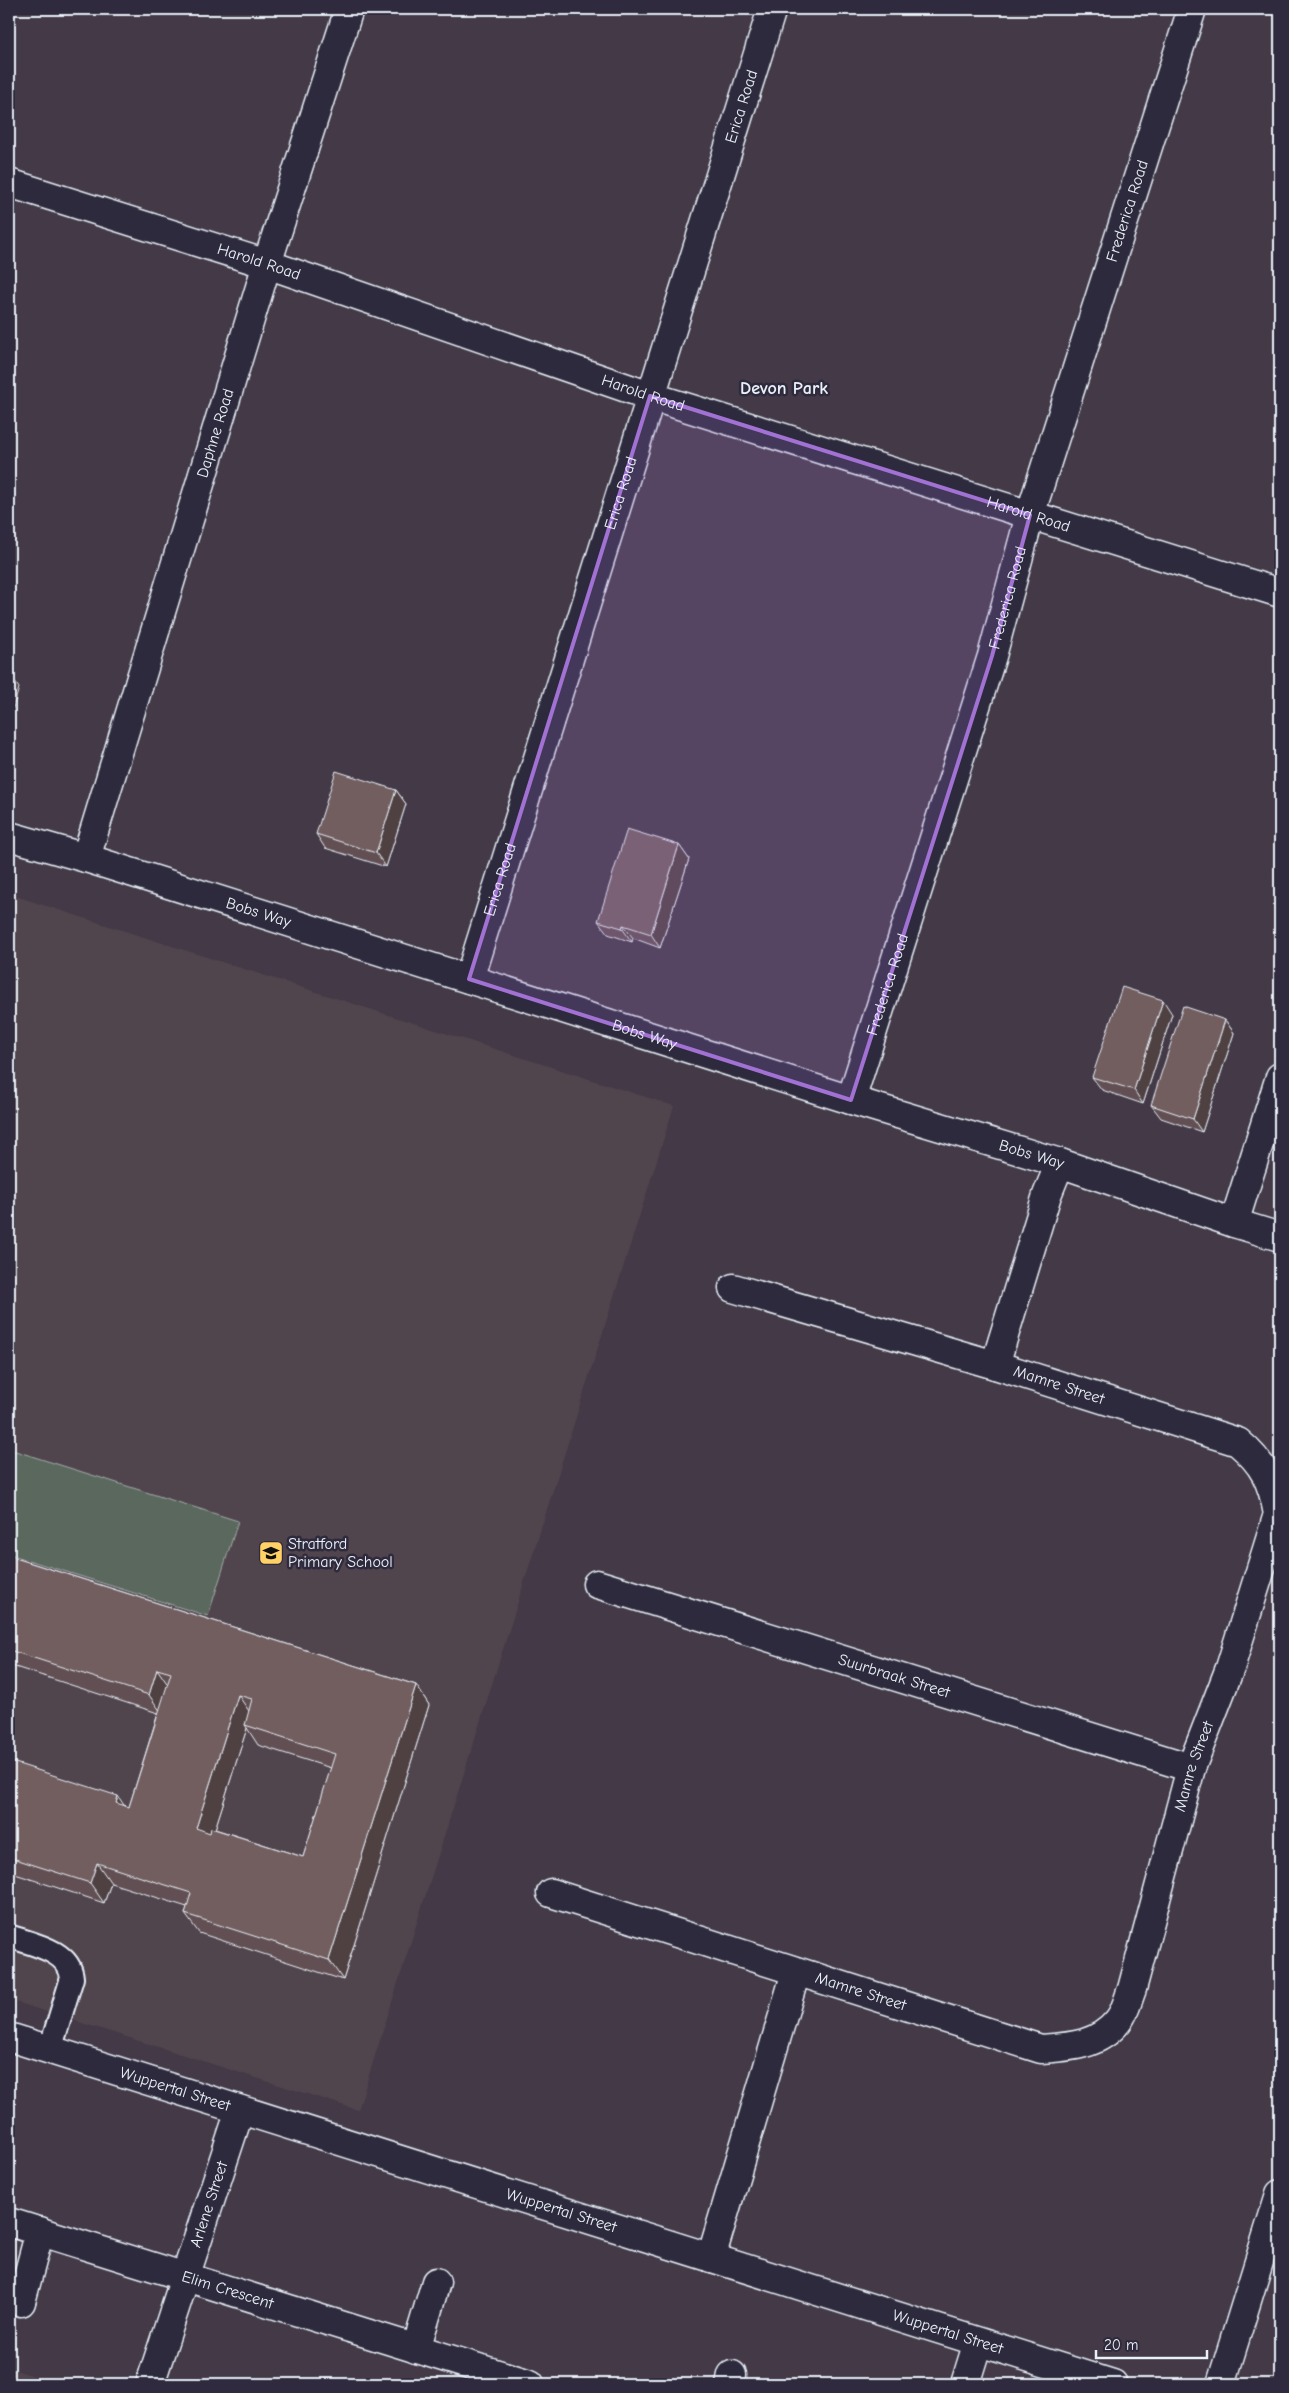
<svg xmlns="http://www.w3.org/2000/svg" width="1289" height="2393" viewBox="0 0 1289 2393" font-family="'Comic Neue',sans-serif">
<style>
.built{fill:#51444e}
.green{fill:#5a675d;stroke:#a1acaa}
.lines{fill:none;stroke-linecap:round;stroke-linejoin:round}
.lane-casing{stroke:#e8f1f8;stroke-width:26}
.street-casing{stroke:#e8f1f8;stroke-width:31}
.secondary-casing{stroke:#e8f1f8;stroke-width:31}
.lane{stroke:#2f2a3d;stroke-width:22}
.street{stroke:#2f2a3d;stroke-width:28}
.secondary{stroke:#2f2a3d;stroke-width:28}
.wall{fill:#625052;stroke:#e8f1f8;fill-rule:evenodd}
.shaded-wall{fill:#504142;stroke:#e8f1f8}
.building{fill:#725d5f;stroke:#e8f1f8;fill-rule:evenodd}
.marked{fill:#a171d3;fill-opacity:0.2;stroke:#a171d3;stroke-width:4;stroke-linejoin:round}
.labels{text-anchor:middle;dominant-baseline:central;stroke-width:5;stroke-linejoin:round;paint-order:stroke}
.street-label{font-size:16px;fill:#e8f1f8;stroke:#2f2a3d}
.poi-label{font-size:16px;fill:#e8f1f8;stroke:#2f2a3d;text-anchor:start}
.neighbourhood-label{font-size:18px;font-weight:bold;fill:#e8f1f8;stroke:#2f2a3d}
</style>
<rect width="100%" height="100%" fill="#433947"/>
<filter id="ink" filterUnits="userSpaceOnUse"><feTurbulence type="fractalNoise" baseFrequency=".02" numOctaves="2"/><feDisplacementMap in="SourceGraphic" scale="10" xChannelSelector="R" yChannelSelector="G"/><feConvolveMatrix kernelMatrix="1 2 1 2 8 2 1 2 1" color-interpolation-filters="sRGB"/></filter>
<g filter="url(#ink)">
<g class="built">
<path d="M9,894L674,1106L358,2110L9,2000Z"/>
<path d="M9,2368L60,2384H9Z"/>
</g>
<path class="green" d="M9,1449L238,1521L208,1616L9,1554Z"/>
<g class="lines">
<defs>
<path id="lane" d="M9,1936C31,1944 70,1950 72,1978L50,2050"/>
<g id="street">
<path id="s1" d="M9,183L267,264L650,396L1280,593"/>
<path id="s2" d="M86,858L267,264L349,9"/>
<path id="s3" d="M469,979L772,9"/>
<path id="s4" d="M851,1100L992,656L1030,515L1192,9"/>
<path d="M1234,1223L1280,1077"/>
<path d="M995,1365L1047,1195L1060,1163"/>
<path id="s5" d="M597,1584L1191,1768"/>
<path id="s6" d="M551,1893L1041,2049C1069,2047 1098,2046 1118,2021C1125,2013 1128,1999 1132,1989L1191,1768L1230,1668L1278,1514C1272,1481 1264,1464 1238,1442L995,1365L733,1288"/>
<path id="s7" d="M9,2037L1113,2384"/>
<path id="s8" d="M9,2222L530,2384"/>
<path d="M711,2258L796,1972"/>
<path d="M21,2302L40,2231"/>
<path d="M416,2349L436,2282"/>
<path id="s9" d="M150,2384L240,2110"/>
<path d="M730,2384L732,2375"/>
<path d="M965,2384L978,2342"/>
</g>
<g id="secondary">
<path id="s10" d="M9,836L86,858L851,1100L1060,1163L1234,1223L1280,1237"/>
<path d="M1221,2384L1280,2194"/>
</g>
</defs>
<use href="#lane" class="lane-casing"/>
<use href="#street" class="street-casing"/>
<use href="#secondary" class="secondary-casing"/>
<use href="#lane" class="lane"/>
<use href="#street" class="street"/>
<use href="#secondary" class="secondary"/>
</g>
<g class="wall">
<path d="M396,790L406,804L386,867L325,848L316,834Z"/>
<path d="M679,845L689,859L660,948L633,938L632,942L608,934L598,921Z"/>
<path d="M1172,1014L1143,1104L1102,1090L1092,1077Z"/>
<path d="M1225,1020L1234,1033L1202,1132L1161,1118L1151,1105Z"/>
<path d="M9,1556L416,1685L429,1705L343,1980L199,1933L185,1914L187,1907L111,1883L104,1903L9,1872V1761L129,1807L158,1713L9,1665V1667ZM247,1728L258,1745L331,1768L303,1857L215,1829Z"/>
</g>
<g class="shaded-wall">
<path d="M10,675L19,688L9,721V678Z"/>
<path d="M396,790L406,804L386,867L376,853Z"/>
<path d="M679,845L689,859L660,948L651,934Z"/>
<path d="M623,925L633,938L632,942L622,928Z"/>
<path d="M1163,1000L1172,1014L1143,1104L1134,1090Z"/>
<path d="M1225,1020L1234,1033L1202,1132L1193,1119Z"/>
<path d="M157,1669L171,1689L163,1715L149,1695Z"/>
<path d="M416,1685L429,1705L343,1980L329,1960Z"/>
<path d="M238,1695L251,1714L245,1725L247,1728L209,1848L196,1828Z"/>
<path d="M118,1796L131,1816L116,1803Z"/>
<path d="M97,1863L111,1883L104,1903L90,1883Z"/>
</g>
<g class="building">
<path d="M336,771L396,790L376,853L316,834Z"/>
<path d="M627,829L679,845L651,934L623,925L622,928L598,921Z"/>
<path d="M1122,987L1163,1000L1134,1090L1092,1077Z"/>
<path d="M1183,1006L1225,1020L1193,1119L1151,1105Z"/>
<path d="M9,1556L416,1685L329,1960L185,1914L191,1893L97,1863L90,1883L9,1857V1761L118,1796L116,1803L129,1807L171,1673L157,1669L149,1695L9,1650ZM238,1695L252,1699L245,1725L335,1754L303,1857L211,1828L210,1833L196,1828Z"/>
</g>
</g>
<path class="marked" d="M650,396L1030,515L992,656L851,1100L469,979Z"/>
<defs>
<symbol id="school-square" viewBox="-11 -11 22 22"><rect x="-9" y="-9" width="18" height="18" rx="4" fill="#ffd166" stroke="#2f2a3d"/><path d="M0-5L7-2L0 1L-7-2ZM-4 1L0 2.5L4 1V4Q0 6-4 4Z" fill="#111"/></symbol>
</defs>
<g fill-rule="evenodd">
<use href="#school-square" x="257" y="1539" width="28" height="28"/>
</g>
<g class="labels">
<g class="street-label">
<text stroke="none"><textPath href="#s3" startOffset="914">Erica Road</textPath></text>
<text stroke="none"><textPath href="#s4" startOffset="931">Frederica Road</textPath></text>
<text stroke="none"><textPath href="#s1" startOffset="262">Harold Road</textPath></text>
<text stroke="none"><textPath href="#s1" startOffset="668">Harold Road</textPath></text>
<text stroke="none"><textPath href="#s2" startOffset="444">Daphne Road</textPath></text>
<text stroke="none"><textPath href="#s3" startOffset="509">Erica Road</textPath></text>
<text stroke="none"><textPath href="#s1" startOffset="1072">Harold Road</textPath></text>
<text stroke="none"><textPath href="#s4" startOffset="526">Frederica Road</textPath></text>
<text stroke="none"><textPath href="#s3" startOffset="104">Erica Road</textPath></text>
<text stroke="none"><textPath href="#s10" startOffset="261">Bobs Way</textPath></text>
<text stroke="none"><textPath href="#s4" startOffset="121">Frederica Road</textPath></text>
<text stroke="none"><textPath href="#s10" startOffset="666">Bobs Way</textPath></text>
<text stroke="none"><textPath href="#s10" startOffset="1071">Bobs Way</textPath></text>
<text transform="translate(1059 1385) rotate(18)">Mamre Street</text>
<text stroke="none"><textPath href="#s5" startOffset="311">Suurbraak Street</textPath></text>
<text stroke="none"><textPath href="#s6" startOffset="865">Mamre Street</textPath></text>
<text stroke="none"><textPath href="#s6" startOffset="325">Mamre Street</textPath></text>
<text stroke="none"><textPath href="#s7" startOffset="174">Wuppertal Street</textPath></text>
<text stroke="none"><textPath href="#s9" startOffset="189">Arlene Street</textPath></text>
<text stroke="none"><textPath href="#s7" startOffset="579">Wuppertal Street</textPath></text>
<text stroke="none"><textPath href="#s8" startOffset="229">Elim Crescent</textPath></text>
<text stroke="none"><textPath href="#s7" startOffset="984">Wuppertal Street</textPath></text>
</g>
<g class="poi-label">
<text x="288" y="1544">Stratford<tspan x="288" dy="18">Primary School</tspan></text>
</g>
<g class="neighbourhood-label">
<text x="784" y="388">Devon Park</text>
</g>
</g>
<rect width="1289" height="2393" fill="none" stroke="#2f2a3d" stroke-width="30"/>
<rect x="15" y="15" width="1259" height="2363" fill="none" stroke="#e8f1f8" stroke-width="2" filter="url(#ink)"/>
<path d="M1096 2350v8h111v-8" fill="none" stroke="#e8f1f8" stroke-width="2.5"/>
<text x="1104" y="2350" font-size="15" fill="#e8f1f8" stroke="#2f2a3d" stroke-width="4" paint-order="stroke">20 m</text>
</svg>
